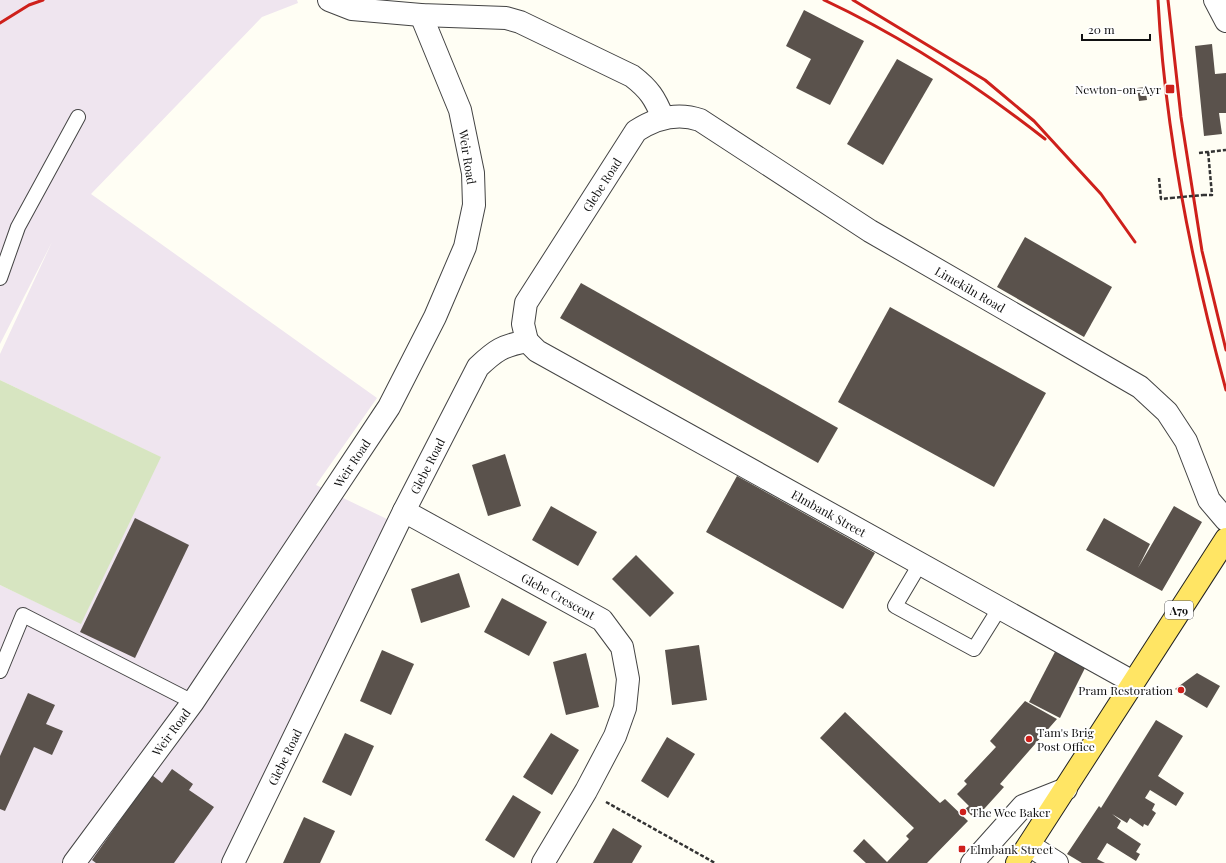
<svg xmlns="http://www.w3.org/2000/svg" width="1226" height="863" viewBox="0 0 1226 863" font-family="'Playfair Display',serif">
<style>
.industrial{fill:#efe5ef}
.cemetery{fill:#d7e5c1}
.building{fill:#5a524c}
.lines{fill:none;stroke-linecap:round;stroke-linejoin:round}
.service-casing{stroke:#444;stroke-width:16}
.minor-casing{stroke:#444;stroke-width:24}
.primary-casing{stroke:#222;stroke-width:24}
.path{stroke:#333;stroke-width:2.5;stroke-dasharray:4 2;stroke-linecap:butt}
.service{stroke:#fff;stroke-width:14}
.minor{stroke:#fff;stroke-width:22}
.primary{stroke:#ffe564;stroke-width:22}
.rail{stroke:#ce201b;stroke-width:3}
.path-bridge{stroke:#333;stroke-width:2.5;stroke-dasharray:4 2;stroke-linecap:butt}
.poi-dot{fill:#ce201b;stroke:#fff;stroke-width:1.5}
.labels{text-anchor:middle;dominant-baseline:central;stroke-width:4;stroke-linejoin:round;paint-order:stroke}
.shield{fill:#fff;stroke:#585858;stroke-width:1}
.shield-label{font-size:11px;font-weight:bold;fill:#111}
.poi-label{font-size:12px;fill:#111;stroke:#fff;text-anchor:start}
.street-label{font-size:12px;fill:#111;stroke:#fff}
</style>
<rect width="100%" height="100%" fill="#fffef4"/>
<path class="industrial" d="M0,0H297L298,3L262,17L91,194L377,398L316,485L389,520L222,863H0V585L81,623L160,457L0,380V354L52,242L0,344Z"/>
<path class="cemetery" d="M0,380L161,457L81,624L0,585Z"/>
<g class="building">
<path d="M804,10L864,41L830,105L796,88L811,59L786,46Z"/>
<path d="M1212,44L1215,74L1226,73V113H1219L1222,134L1204,136L1195,46Z"/>
<path d="M897,59L933,79L883,165L847,144Z"/>
<path d="M1145,87L1147,100L1139,101L1137,88Z"/>
<path d="M1025,237L1112,287L1084,337L997,287Z"/>
<path d="M581,283L838,428L818,463L560,318Z"/>
<path d="M890,307L1046,393L994,487L838,402Z"/>
<path d="M505,454L521,506L488,516L472,465Z"/>
<path d="M737,476L875,553L843,609L706,532Z"/>
<path d="M551,506L597,532L578,566L532,540Z"/>
<path d="M1174,506L1202,522L1162,591L1086,550L1104,518L1150,544L1138,568Z"/>
<path d="M135,518L189,545L135,658L80,632Z"/>
<path d="M636,555L674,593L650,617L612,579Z"/>
<path d="M459,573L470,607L421,623L411,589Z"/>
<path d="M502,598L547,622L529,656L484,632Z"/>
<path d="M699,645L707,700L672,705L665,650Z"/>
<path d="M382,650L414,664L391,715L360,701Z"/>
<path d="M1056,650L1086,666L1060,718L1029,702Z"/>
<path d="M586,653L599,707L566,715L553,662Z"/>
<path d="M1197,673L1220,686L1207,708L1175,689Z"/>
<path d="M28,693L55,705L46,724L63,731L52,755L34,747L5,811L0,809V756Z"/>
<path d="M1025,701L1057,719L1000,784L1004,787L975,819L965,809L969,806L957,794L967,784L964,781L996,747L990,741Z"/>
<path d="M845,712L940,803L945,799L968,821L927,863H866L853,851L864,839L887,862L909,839L906,836L914,828L820,738Z"/>
<path d="M1156,720L1183,736L1158,776L1184,793L1176,806L1150,790L1145,798L1155,804L1152,810L1156,813L1148,826L1144,824L1143,827L1130,818L1127,823L1112,814L1121,821L1117,828L1141,844L1136,852L1140,854L1136,861L1107,843L1097,859L1105,863H1082L1067,854L1099,806L1101,808Z"/>
<path d="M345,733L374,746L351,796L322,782Z"/>
<path d="M551,733L579,750L552,795L523,777Z"/>
<path d="M667,737L695,754L668,798L641,781Z"/>
<path d="M172,769L193,784L189,790L214,807L174,863H96L92,860L152,775L162,783Z"/>
<path d="M513,795L541,812L514,858L485,840Z"/>
<path d="M304,817L335,831L320,863H283Z"/>
<path d="M613,828L642,846L632,863H593Z"/>
</g>
<g class="lines">
<defs>
<g id="service">
<path d="M0,278L18,227L78,117"/>
<path d="M920,564L895,606L974,649L999,609"/>
<path d="M0,671L23,615L193,702"/>
</g>
<g id="minor">
<path d="M329,0L352,9L421,15L506,18L520,22L632,76C649,89 655,98 663,118"/>
<path d="M1215,0L1226,21"/>
<path id="s1" d="M527,341L537,351L1133,682"/>
<path id="s2" d="M404,511L602,620L622,647L628,679L625,708L615,736L586,791L543,863"/>
<path d="M1029,845L1057,863"/>
<path id="s3" d="M74,863L193,702L389,407L435,317L465,247L474,205L473,173L460,110L421,15"/>
<path id="s4" d="M233,863L404,511L478,367C496,350 502,346 527,341L523,324L526,303L636,131C656,118 677,112 700,120L870,231L1140,387L1167,412L1186,441L1209,500L1226,520"/>
<path d="M972,863L1023,806L1066,789"/>
</g>
<path id="primary" d="M1017,863L1226,539"/>
</defs>
<use href="#service" class="service-casing"/>
<use href="#minor" class="minor-casing"/>
<use href="#primary" class="primary-casing"/>
<g class="path">
<path d="M1199,153L1226,150"/>
<path d="M1159,178L1161,199L1171,198"/>
<path d="M1203,195H1212L1208,151"/>
<path d="M606,802L715,863"/>
</g>
<use href="#service" class="service"/>
<use href="#minor" class="minor"/>
<use href="#primary" class="primary"/>
<g class="rail">
<path d="M824,0C903,37 976,85 1045,139"/>
<path d="M853,0L985,80L1034,121L1101,194L1135,242"/>
<path d="M1158,0C1165,132 1191,262 1226,390"/>
<path d="M1168,0L1181,117L1202,251L1226,350"/>
<path d="M0,23L29,5L43,0"/>
</g>
<path class="path-bridge" d="M1171,198L1203,195"/>
</g>
<g class="poi-dot">
<rect x="1165" y="84" width="10" height="10" rx="2"/>
<circle cx="1181" cy="690" r="4"/>
<circle cx="1029" cy="739" r="4"/>
<circle cx="963" cy="812" r="4"/>
<rect x="958" y="845" width="8" height="8" rx="2"/>
</g>
<g class="labels">
<rect class="shield" x="1165" y="601" width="28" height="18" rx="3"/>
<g class="shield-label">
<text x="1179" y="610">A79</text>
</g>
<g class="poi-label">
<text x="1161" y="89" text-anchor="end">Newton-on-Ayr</text>
<text x="1173" y="690" text-anchor="end">Pram Restoration</text>
<text x="1037" y="732">Tam's Brig<tspan x="1037" dy="14">Post Office</tspan></text>
<text x="971" y="812">The Wee Baker</text>
<text x="970" y="849">Elmbank Street</text>
</g>
<g class="street-label">
<text transform="translate(468 157) rotate(81)">Weir Road</text>
<text stroke="none"><textPath href="#s4" startOffset="789">Glebe Road</textPath></text>
<text stroke="none"><textPath href="#s4" startOffset="1239">Limekiln Road</textPath></text>
<text stroke="none"><textPath href="#s3" startOffset="487">Weir Road</textPath></text>
<text stroke="none"><textPath href="#s4" startOffset="442">Glebe Road</textPath></text>
<text stroke="none"><textPath href="#s1" startOffset="348">Elmbank Street</textPath></text>
<text stroke="none"><textPath href="#s2" startOffset="176">Glebe Crescent</textPath></text>
<text stroke="none"><textPath href="#s3" startOffset="163">Weir Road</textPath></text>
<text stroke="none"><textPath href="#s4" startOffset="118">Glebe Road</textPath></text>
</g>
</g>
<path d="M1082 34v6h68v-6" fill="none" stroke="#111111" stroke-width="2"/>
<text x="1088" y="34" font-size="12" fill="#111111" stroke="#ffffff" stroke-width="3" paint-order="stroke">20 m</text>
</svg>
